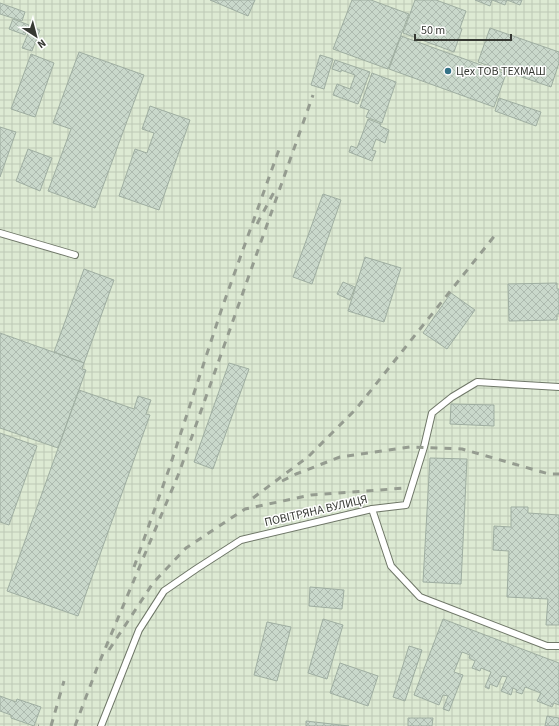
<svg xmlns="http://www.w3.org/2000/svg" width="559" height="726" viewBox="0 0 559 726" font-family="'Source Sans 3',sans-serif">
<style>
.industrial{fill:url(#industrial-grid)}
.building{fill:url(#building-cross-hatch);stroke:#9faea1}
.lines{fill:none;stroke-linecap:round;stroke-linejoin:round}
.service-casing{stroke:#6f7768;stroke-width:8}
.service{stroke:#fff;stroke-width:6}
.rail{stroke:#959c90;stroke-width:3;stroke-dasharray:7 7;stroke-linecap:butt}
.poi-dot{fill:#337287;stroke:#fff;stroke-width:1.5}
.labels{text-anchor:middle;dominant-baseline:central;stroke-width:3;stroke-linejoin:round;paint-order:stroke}
.poi-label{font-size:12px;fill:#363933;stroke:#fff;text-anchor:start}
.street-label{font-size:12px;fill:#363933;stroke:#fff}
</style>
<defs>
<pattern id="industrial-grid" width="8" height="8" patternUnits="userSpaceOnUse"><rect width="8" height="8" fill="#ddead3"/><path d="M0 4h8M4 0v8" fill="none" stroke="#bec9b6"/></pattern>
<pattern id="building-cross-hatch" width="8" height="8" patternUnits="userSpaceOnUse"><rect width="8" height="8" fill="#c9d8cb"/><path d="M0 0l8 8M0 8l8-8" fill="none" stroke="#adbaaf"/></pattern>
</defs>
<rect width="100%" height="100%" fill="#edf7e6"/>
<rect class="industrial" x="0" y="0" width="559" height="726"/>
<g class="building">
<path d="M210,0H255L248,16Z"/>
<path d="M352,0H371L409,14L388,69L333,49Z"/>
<path d="M415,0H436L466,11L460,28L462,29L454,52L403,33Z"/>
<path d="M475,0H522L520,5L507,0L505,5L492,0L490,6Z"/>
<path d="M0,3L25,12L22,21L0,14Z"/>
<path d="M13,19L29,25L25,35L9,29Z"/>
<path d="M31,26L40,30L32,51L22,48Z"/>
<path d="M490,28L559,52V63L551,87L478,62Z"/>
<path d="M401,36L506,74L494,107L389,69Z"/>
<path d="M79,52L144,75L95,208L48,191L71,129L53,123Z"/>
<path d="M31,54L54,63L35,117L11,109Z"/>
<path d="M320,55L333,59L324,89L311,85Z"/>
<path d="M335,60L370,72L358,104L333,95L337,84L350,89L355,75L341,70V72L332,69Z"/>
<path d="M372,73L396,82L382,123L366,117L369,110L360,107Z"/>
<path d="M499,98L541,112L536,126L495,111Z"/>
<path d="M150,106L190,120L159,210L119,196L135,149L147,153L154,133L142,129Z"/>
<path d="M368,119L381,124L380,126L389,130L385,143L376,139L372,150L376,151L372,161L349,152L351,146L357,148Z"/>
<path d="M0,127L16,132L0,177Z"/>
<path d="M28,149L52,158L40,191L16,181Z"/>
<path d="M323,194L341,200L312,284L293,277Z"/>
<path d="M365,257L401,268L384,322L348,311Z"/>
<path d="M84,269L114,280L84,363L54,352Z"/>
<path d="M343,282L355,287L350,300L337,294Z"/>
<path d="M557,283V289H559V314H557V320L509,321L508,284Z"/>
<path d="M451,293L475,310L447,349L423,333Z"/>
<path d="M0,333L84,363L82,369L86,370L58,448L0,428Z"/>
<path d="M229,363L249,369L213,469L194,462Z"/>
<path d="M79,390L134,409L138,396L151,400L146,414L150,415L78,616L7,591Z"/>
<path d="M451,404L494,405V426L450,424Z"/>
<path d="M0,433L37,446L9,525L0,522Z"/>
<path d="M430,458L467,459L461,584L423,582Z"/>
<path d="M511,507H528V513L559,515V625H546L548,599L507,597L509,551L493,550L494,526L511,527Z"/>
<path d="M310,587L344,590L342,609L309,606Z"/>
<path d="M323,619L343,625L327,679L308,673Z"/>
<path d="M443,619L559,663V705L554,703L552,707L537,701L541,693L525,687L522,694L516,692L517,690L513,688L511,695L501,691L507,677L502,676L497,687L490,684L489,689L485,687L491,672L481,668L480,671L472,668L475,661L469,658L470,655L462,652L454,672L463,675L449,711L443,709L448,696L443,695L439,705L414,695Z"/>
<path d="M267,622L291,627L277,681L254,675Z"/>
<path d="M409,646L422,650L405,701L393,697Z"/>
<path d="M340,663L378,676L368,706L330,693Z"/>
<path d="M0,696L16,702L17,699L41,707L34,726L11,718V715L0,711Z"/>
<path d="M547,716L559,718V726H545Z"/>
<path d="M408,718H433L432,726H408Z"/>
<path d="M306,721L349,726H306Z"/>
</g>
<g class="lines">
<defs>
<g id="service">
<path d="M0,233L75,255"/>
<path d="M372,509L391,566L420,597L547,646H559"/>
<path d="M101,726L139,630L164,591L196,569L241,540L372,509L406,505L424,447L432,413L452,397L477,382L559,387"/>
</g>
</defs>
<use href="#service" class="service-casing"/>
<use href="#service" class="service"/>
<g class="rail">
<path d="M257,224L274,192"/>
<path d="M282,481L296,474L340,457L410,447L462,449L549,474H559"/>
<path d="M253,498L309,456L356,409L496,234"/>
<path d="M134,567L169,469L222,308L281,144"/>
<path d="M109,650L153,583L186,548L245,509L311,495L406,488"/>
<path d="M38,726H39"/>
<path d="M51,726L64,681"/>
<path d="M75,726L97,668L179,473L313,95"/>
</g>
</g>
<circle class="poi-dot" cx="448" cy="71" r="4"/>
<g class="labels">
<g class="poi-label">
<text x="456" y="71">Цех ТОВ ТЕХМАШ</text>
</g>
<g class="street-label">
<text transform="translate(316 511) rotate(-13)">ПОВІТРЯНА ВУЛИЦЯ</text>
</g>
</g>
<g transform="translate(36 36) rotate(144)" stroke="#ffffff" stroke-width="3" paint-order="stroke">
<path d="M0-3L7 15L0 10L-7 15Z" fill="#363933"/>
<text y="-6" font-size="11" font-weight="bold" text-anchor="middle" fill="#363933">N</text>
</g>
<path d="M415 34v6h96v-6" fill="none" stroke="#363933" stroke-width="2"/>
<text x="421" y="34" font-size="12" fill="#363933" stroke="#ffffff" stroke-width="3" paint-order="stroke">50 m</text>
</svg>
